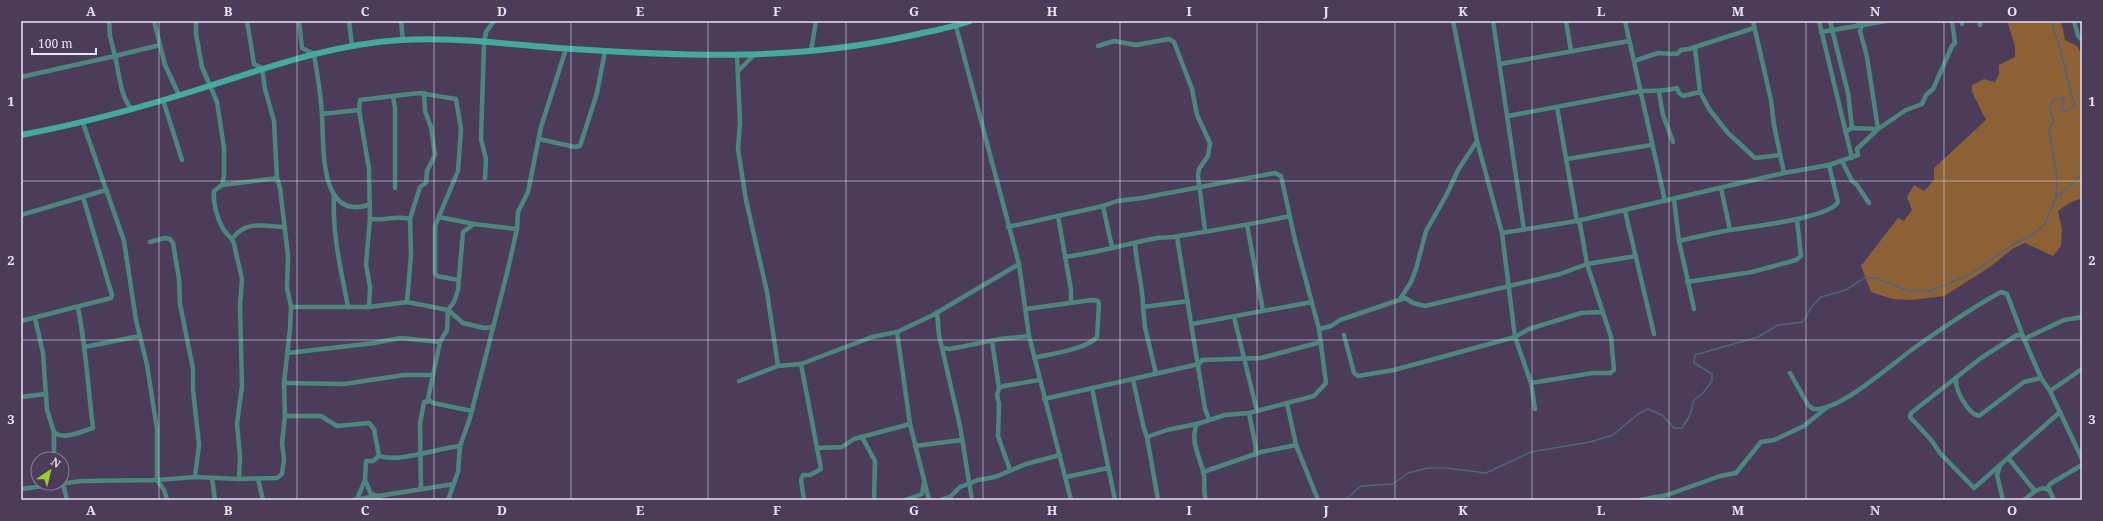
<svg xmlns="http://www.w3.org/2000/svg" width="2103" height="521" viewBox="0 0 2103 521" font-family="'Noto Serif',serif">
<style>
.forest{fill:#8c6135}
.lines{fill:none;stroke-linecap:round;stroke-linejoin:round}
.stream{stroke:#4c657e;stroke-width:1.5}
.minor{stroke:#4b867f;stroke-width:4.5}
.secondary{stroke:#43aa9f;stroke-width:6}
.grid{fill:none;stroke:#eae2f4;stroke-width:1;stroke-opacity:0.55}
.neatline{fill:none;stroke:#eae2f4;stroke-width:1.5}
.grid-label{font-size:13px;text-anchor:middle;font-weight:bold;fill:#eae2f4}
</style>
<rect width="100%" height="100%" fill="#4b3d5a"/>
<path class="forest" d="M2007,21H2061L2065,40L2077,46L2082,55V198L2069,203L2058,211L2062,230L2061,246L2053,256L2025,243L2012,249L1990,267L1944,296L1912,300L1893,299L1871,292L1861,266L1898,218L1904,221L1912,210L1907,197L1914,185L1924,191L1934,180V168L1986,120L1972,92V85L1984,79L1995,82L1999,74V65L2015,57V46Z"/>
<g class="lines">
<g class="stream">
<path d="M2051,21C2062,48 2065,77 2075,105L2066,112L2061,110L2064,102L2063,98L2053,101L2049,109L2054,120L2049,128L2057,177L2056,198"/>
<path d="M1345,500L1361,486L1393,484L1408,473L1428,468H1446L1486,473L1531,452L1590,442L1613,435L1638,414L1648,409L1662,415L1674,428H1682L1690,415L1694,400L1703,393L1712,381V374L1694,363L1695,355L1758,337L1778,325L1803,322L1812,306L1821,297L1846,290L1864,278H1876L1909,291H1930L1971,274L2012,245L2032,235L2044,225L2056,198L2082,174"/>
</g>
<g class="minor">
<path d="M154,21L165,65L179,95"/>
<path d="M196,21V34L202,67L217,102L224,148V176L222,185L214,191C213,203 217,218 223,229C226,234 232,237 234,244L242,279L240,305L242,386L237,424L240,456L239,479"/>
<path d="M299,21L302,48L314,54C317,74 321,94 322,115C324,143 318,221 368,205"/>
<path d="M349,21L352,45"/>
<path d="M401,21L403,40"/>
<path d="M1453,21L1477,141L1502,233L1515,337L1531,383L1535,409"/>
<path d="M1493,21L1524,230"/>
<path d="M1566,21L1571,51"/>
<path d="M1625,21L1665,201"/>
<path d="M1753,21L1771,100L1774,125L1784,173"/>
<path d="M1819,21L1852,158"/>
<path d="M1830,21L1848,93L1852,128"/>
<path d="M1962,21V24"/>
<path d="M1980,21V25"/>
<path d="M2074,21L2078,36L2082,40"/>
<path d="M956,26L1019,264L1029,336L1071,500"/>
<path d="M1821,32L1886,21"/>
<path d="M1098,46L1114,41L1136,45L1169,39L1174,42L1192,89L1197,115L1210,143L1208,156L1199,169L1198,176L1205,230"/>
<path d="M1695,48L1700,92L1709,109L1728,133L1755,158L1780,155"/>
<path d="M811,51L816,21"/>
<path d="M737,55L740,123L738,149L746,200L767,292L778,366L801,364L872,337L897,332L933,315L1019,264"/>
<path d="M1634,61L1658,53L1677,54L1681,50L1689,49L1754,28"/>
<path d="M1500,64L1629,41"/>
<path d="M738,71L754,55"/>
<path d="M21,77L115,56L110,36L109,21"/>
<path d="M1659,92L1663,115L1673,142"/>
<path d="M393,96L395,108V188"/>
<path d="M163,100L182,160"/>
<path d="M132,109C120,97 119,72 115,56L160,45"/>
<path d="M359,110L369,169L370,219L366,264L370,287L369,307"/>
<path d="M322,114L359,110L360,100L419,93L456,99L461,129L458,171L435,226V273L437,276L458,280"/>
<path d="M1508,116L1641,91C1655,90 1662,92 1677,88L1679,93L1683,96L1700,92"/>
<path d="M83,123L124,241L136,320L147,365L157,429V480L164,490L167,500"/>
<path d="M1845,132L1852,128L1878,129L1906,110L1922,104L1926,95L1933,89L1952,46L1955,43L1952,21"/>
<path d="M539,139L575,147L580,146L597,93L605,51"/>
<path d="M1567,159L1651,145"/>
<path d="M1842,161L1852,181L1857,185L1869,203"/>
<path d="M485,178L486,159L481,139L484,43L486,32L494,21"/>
<path d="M222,185L277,178"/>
<path d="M1721,188L1730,230"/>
<path d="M334,195C332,234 341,270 348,307"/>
<path d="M1674,199L1679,241L1694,309"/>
<path d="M1103,206L1112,247"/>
<path d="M1625,211L1654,334"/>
<path d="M21,215L106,190"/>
<path d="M1058,216L1071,290V302"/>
<path d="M439,217L474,224L517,229"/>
<path d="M370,219C384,221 396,215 410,219"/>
<path d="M1247,225L1263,311"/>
<path d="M1008,227L1103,206L1117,201L1142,198L1275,173L1281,176L1295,240L1319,329L1326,383L1314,396L1249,413L1225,415L1197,424L1167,430L1147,437"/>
<path d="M1502,233L1577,221L1784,173L1829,165L1858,155L1857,149L1878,129L1867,57L1860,31L1862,26L1859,25L1858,21"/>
<path d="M1177,237L1205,409L1209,419"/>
<path d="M232,239C246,220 263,226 284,227"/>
<path d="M1679,241C1696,237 1713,233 1730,230C1750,227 1830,218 1838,202L1829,165"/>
<path d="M150,242L165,238L170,239L173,243L179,279L180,304L193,369V389L199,445L195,477"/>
<path d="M1135,243C1136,265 1143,285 1143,307L1188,301"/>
<path d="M1065,257C1096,253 1126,244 1157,238C1164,237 1172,238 1179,236C1216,230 1253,224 1290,216"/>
<path d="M1687,282L1752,272L1796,260L1801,256L1797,220"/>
<path d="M1400,299L1411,282L1416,269L1426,231L1447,194L1458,170L1477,141"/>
<path d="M407,302L411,255L410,219L420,187L426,183L427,171L435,155L431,127L425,111L424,93"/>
<path d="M291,307H369L407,302L448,310L463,323L484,328L493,327"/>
<path d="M1143,307L1145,327L1156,374"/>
<path d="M1026,309L1092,300L1098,301L1099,304L1097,337C1087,349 1050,354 1034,358"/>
<path d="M937,312L939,335L960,426L972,500"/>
<path d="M1234,317L1257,411"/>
<path d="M35,318L43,353L47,410L54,432C63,441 83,431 93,428C88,388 86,347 78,308"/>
<path d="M21,321L111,298L112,295L83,197"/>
<path d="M1192,324L1312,302"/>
<path d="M1319,329L1331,326L1340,320L1405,298L1413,303L1425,306L1560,274L1587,264L1636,256"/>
<path d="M897,332L910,424L929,500"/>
<path d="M1344,335L1354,373L1358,376L1394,370L1515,337L1529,329L1581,313L1602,312"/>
<path d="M992,341L999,388"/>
<path d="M84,347L140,336"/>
<path d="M943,348L950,349L1000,339L1029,336"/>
<path d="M288,353L374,343L401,338L440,342"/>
<path d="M801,364L821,469L810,475H803L801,480L804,500"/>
<path d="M1790,373L1808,405L1813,409C1841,412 1897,359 1921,343C1947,325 1973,307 2001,292L2007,294L2024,339L2041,378L2050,391L2082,459"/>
<path d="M1956,379C1955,390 1968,414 1979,416L2024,382L2041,378"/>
<path d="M1133,380L1144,429L1147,437L1158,500"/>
<path d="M739,381L778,366"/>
<path d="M284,383L344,384L404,375H433"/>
<path d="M1531,383L1593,373H1610L1614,370L1611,337L1587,264L1580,224L1577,221L1557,107"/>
<path d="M1092,388L1115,500"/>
<path d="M2050,391L2082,369"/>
<path d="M21,397L45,394"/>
<path d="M1044,399L1199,364L1202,360L1261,358L1321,342"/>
<path d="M1287,403L1296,445L1318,500"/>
<path d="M472,411L433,403L428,399L440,342L447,330L448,310L454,302L458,290L463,232L474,224"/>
<path d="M2060,412L1974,488L1940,453L1932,441L1910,417L1911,413L1981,358L2017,335H2021L2024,339L2064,320L2082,317"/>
<path d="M1249,413L1256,448L1255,455"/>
<path d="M285,416H321L337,426L369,423L374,429L379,456C398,463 439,448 460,446"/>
<path d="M1197,424C1189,441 1201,459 1204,475C1205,484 1203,492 1206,500"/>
<path d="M54,432V459"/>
<path d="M862,437L875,461L874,500"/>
<path d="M915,446L962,440"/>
<path d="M817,448L842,447L854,439L910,424"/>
<path d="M2009,459L2035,491L2024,500"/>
<path d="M2000,466L1997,475L2003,500"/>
<path d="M1010,470L998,436L999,404L997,395L999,388L1004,386L1039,380"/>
<path d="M1203,472L1261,452L1296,445"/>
<path d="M1066,477L1108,468"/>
<path d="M212,478L215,500"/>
<path d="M258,479L263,500"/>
<path d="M63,484L67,500"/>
<path d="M21,489L82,481L157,480L195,477L239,479L277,478L282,474L284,459L282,443L285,416L284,383L290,329L291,307L287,288L288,256L280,188L277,178L274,121L265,89L262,68L254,64L247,21"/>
<path d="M421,489L420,424L424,402L430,401"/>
<path d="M2035,491L2043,488L2049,490"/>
<path d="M357,499L365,480"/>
<path d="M353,500L454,484"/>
<path d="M378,500V496L371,494L365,480L366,461H373L379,456"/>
<path d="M448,500L458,472L460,446L470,418L508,269L517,229L518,212L528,192L541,127L566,49"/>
<path d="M905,500L922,494L924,483"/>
<path d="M941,500L950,497L960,487L978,480L995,477L1026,464L1060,455"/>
<path d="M1640,500L1667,495L1720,476L1736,473L1761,442L1774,440L1804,426L1826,408"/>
<path d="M2054,500L2048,487L2050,484L2082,465"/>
</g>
<path class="secondary" d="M21,135C85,123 147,106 209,86C272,66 334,44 401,40C450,37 507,44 557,48C677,56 790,62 909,36C930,31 951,28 970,21"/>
</g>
<path class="grid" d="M159,21V500M297,21V500M434,21V500M571,21V500M708,21V500M846,21V500M983,21V500M1120,21V500M1257,21V500M1395,21V500M1532,21V500M1669,21V500M1806,21V500M1944,21V500M21,181H2082M21,340H2082"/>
<rect width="2103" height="521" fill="none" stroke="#4b3d5a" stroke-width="44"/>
<g transform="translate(50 471) rotate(35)"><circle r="19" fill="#4b3d5a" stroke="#8b7f98"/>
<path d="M0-3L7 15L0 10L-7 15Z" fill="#9eca2f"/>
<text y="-6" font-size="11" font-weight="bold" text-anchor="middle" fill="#eae2f4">N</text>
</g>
<path d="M32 48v6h64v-6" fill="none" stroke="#eae2f4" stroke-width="2"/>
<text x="38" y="48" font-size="12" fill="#eae2f4" stroke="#4b3d5a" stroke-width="3" paint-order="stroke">100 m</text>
<rect x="22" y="22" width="2059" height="477" class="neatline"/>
<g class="grid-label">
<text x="91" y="16">A</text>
<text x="228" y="16">B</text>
<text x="365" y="16">C</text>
<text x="502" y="16">D</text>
<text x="640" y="16">E</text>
<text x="777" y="16">F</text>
<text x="914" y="16">G</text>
<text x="1052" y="16">H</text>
<text x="1189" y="16">I</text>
<text x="1326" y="16">J</text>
<text x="1463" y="16">K</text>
<text x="1601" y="16">L</text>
<text x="1738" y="16">M</text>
<text x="1875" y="16">N</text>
<text x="2012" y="16">O</text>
<text x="11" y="106">1</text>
<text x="2092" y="106">1</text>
<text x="11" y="265">2</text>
<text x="2092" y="265">2</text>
<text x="11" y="424">3</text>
<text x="2092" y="424">3</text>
<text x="91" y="515">A</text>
<text x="228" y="515">B</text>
<text x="365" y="515">C</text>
<text x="502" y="515">D</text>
<text x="640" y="515">E</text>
<text x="777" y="515">F</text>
<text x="914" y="515">G</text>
<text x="1052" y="515">H</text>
<text x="1189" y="515">I</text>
<text x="1326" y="515">J</text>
<text x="1463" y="515">K</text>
<text x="1601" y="515">L</text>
<text x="1738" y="515">M</text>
<text x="1875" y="515">N</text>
<text x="2012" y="515">O</text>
</g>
</svg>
